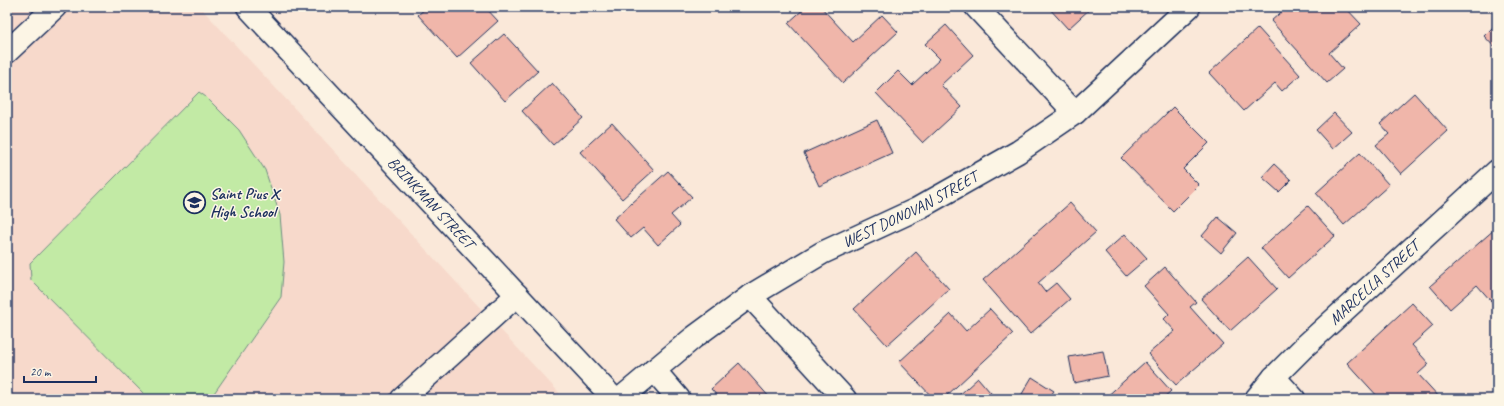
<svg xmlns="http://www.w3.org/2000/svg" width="1504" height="406" viewBox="0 0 1504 406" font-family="Caveat,sans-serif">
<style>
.built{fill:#f7d9cb}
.green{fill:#c2eaa5;stroke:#6e8c82}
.building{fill:#f0b6aa;stroke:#1b2f5e}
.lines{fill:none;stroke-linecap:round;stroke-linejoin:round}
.minor-casing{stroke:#1b2f5e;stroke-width:25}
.minor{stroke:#fcf5e5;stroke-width:22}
.labels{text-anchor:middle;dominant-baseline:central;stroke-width:3;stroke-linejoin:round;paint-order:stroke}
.poi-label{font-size:16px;font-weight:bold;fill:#1b2f5e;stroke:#fcf5e5;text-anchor:start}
.street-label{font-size:16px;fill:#1b2f5e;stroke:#fcf5e5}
</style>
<rect width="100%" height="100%" fill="#fae8d9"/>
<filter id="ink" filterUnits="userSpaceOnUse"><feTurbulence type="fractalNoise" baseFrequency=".025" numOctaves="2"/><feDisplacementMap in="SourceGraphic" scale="8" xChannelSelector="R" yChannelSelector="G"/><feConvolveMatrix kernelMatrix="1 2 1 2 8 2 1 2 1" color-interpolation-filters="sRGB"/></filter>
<g filter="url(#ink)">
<path class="built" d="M7,7H200L565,399H7Z"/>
<path class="green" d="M199,92L206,97L239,130L265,170L280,215L284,262L281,297L210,399H149L31,280L30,263Z"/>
<g class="building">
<path d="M427,7H485L498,21L457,58L418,15Z"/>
<path d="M806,7H821L853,42L882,15L898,32L843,83L788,23Z"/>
<path d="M1048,7H1092L1068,29Z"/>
<path d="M1287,7H1345L1361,24L1329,53L1343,69L1327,83L1271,21Z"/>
<path d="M1497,23V50L1484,36Z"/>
<path d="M946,25L973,55L941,85L962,107L923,143L876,93L898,71L912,85L940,59L925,44Z"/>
<path d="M1258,28L1300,75L1282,91L1275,83L1244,111L1209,73Z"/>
<path d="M504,34L538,71L505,101L471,63Z"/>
<path d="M552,83L583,118L553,145L522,111Z"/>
<path d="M1414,93L1448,131L1401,174L1376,145L1389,134L1380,124Z"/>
<path d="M1173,107L1209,143L1183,169L1199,185L1173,211L1121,158Z"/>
<path d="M1334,113L1352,132L1333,149L1316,130Z"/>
<path d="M877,120L892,153L819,186L804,153Z"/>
<path d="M612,123L654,170L622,199L580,152Z"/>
<path d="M1360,153L1389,185L1344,225L1316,193Z"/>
<path d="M1274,164L1291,180L1279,192L1262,177Z"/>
<path d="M668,171L692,197L671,215L680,225L658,245L643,228L631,238L614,219Z"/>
<path d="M1070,203L1096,232L1038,283L1045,292L1056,283L1070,299L1030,334L983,280Z"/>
<path d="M1308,206L1335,236L1288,278L1261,248Z"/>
<path d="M1218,217L1237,233L1221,253L1202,236Z"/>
<path d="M1496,228L1497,229V308L1477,285L1450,309L1430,286Z"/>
<path d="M1125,234L1147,258L1126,276L1105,252Z"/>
<path d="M916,252L949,289L887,345L854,309Z"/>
<path d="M1248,257L1277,289L1230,331L1201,299Z"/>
<path d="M1165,267L1196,302L1190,307L1223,344L1176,385L1148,354L1175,331L1164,319L1169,314L1144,286Z"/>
<path d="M1412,303L1433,326L1412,345L1429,364L1418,374L1441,399H1380L1347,363Z"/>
<path d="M990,309L1013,334L943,399H934L899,362L951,314L966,331Z"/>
<path d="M1103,351L1108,376L1074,383L1069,357Z"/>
<path d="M1145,362L1171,391L1162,399H1104Z"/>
<path d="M739,363L771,399H720L711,389Z"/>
<path d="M1032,377L1054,391L1048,399H1019Z"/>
<path d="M978,378L996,399H955Z"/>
</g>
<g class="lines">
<defs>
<g id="minor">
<path id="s1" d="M248,7L614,399"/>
<path d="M976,7L1075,113"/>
<path d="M7,52L55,7"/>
<path d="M750,296L845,399"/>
<path d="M654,370L679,399"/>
<path d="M1274,377L1294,399"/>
<path d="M402,399L517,295"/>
<path id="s2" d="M620,399L693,338L750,296L822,253L917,209L1018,152L1075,113L1189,7"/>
<path id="s3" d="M1256,399L1274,377L1304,347L1497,171"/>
</g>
</defs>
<use href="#minor" class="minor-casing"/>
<use href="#minor" class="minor"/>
</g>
</g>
<defs>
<symbol id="school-ring" viewBox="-11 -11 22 22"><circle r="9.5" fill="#fcf5e5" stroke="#1b2f5e" stroke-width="1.5"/><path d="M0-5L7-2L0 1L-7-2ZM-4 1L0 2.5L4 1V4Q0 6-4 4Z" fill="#1b2f5e"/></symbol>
</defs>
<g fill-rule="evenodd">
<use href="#school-ring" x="182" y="190" width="25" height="25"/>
</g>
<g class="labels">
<g class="poi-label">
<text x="210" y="194">Saint Pius X<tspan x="210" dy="18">High School</tspan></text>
</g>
<g class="street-label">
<text stroke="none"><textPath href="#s1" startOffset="268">BRINKMAN STREET</textPath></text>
<text stroke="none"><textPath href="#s2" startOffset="348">WEST DONOVAN STREET</textPath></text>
<text stroke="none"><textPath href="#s3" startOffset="166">MARCELLA STREET</textPath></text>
</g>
</g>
<rect width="1504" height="406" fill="none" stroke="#fcf5e5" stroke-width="24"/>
<rect x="12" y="12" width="1480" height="382" fill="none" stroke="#1b2f5e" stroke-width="1.5" filter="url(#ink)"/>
<path d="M24 376v6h72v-6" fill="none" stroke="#1b2f5e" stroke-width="2"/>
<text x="30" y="376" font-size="12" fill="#1b2f5e" stroke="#fcf5e5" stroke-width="3" paint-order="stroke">20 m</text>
</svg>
